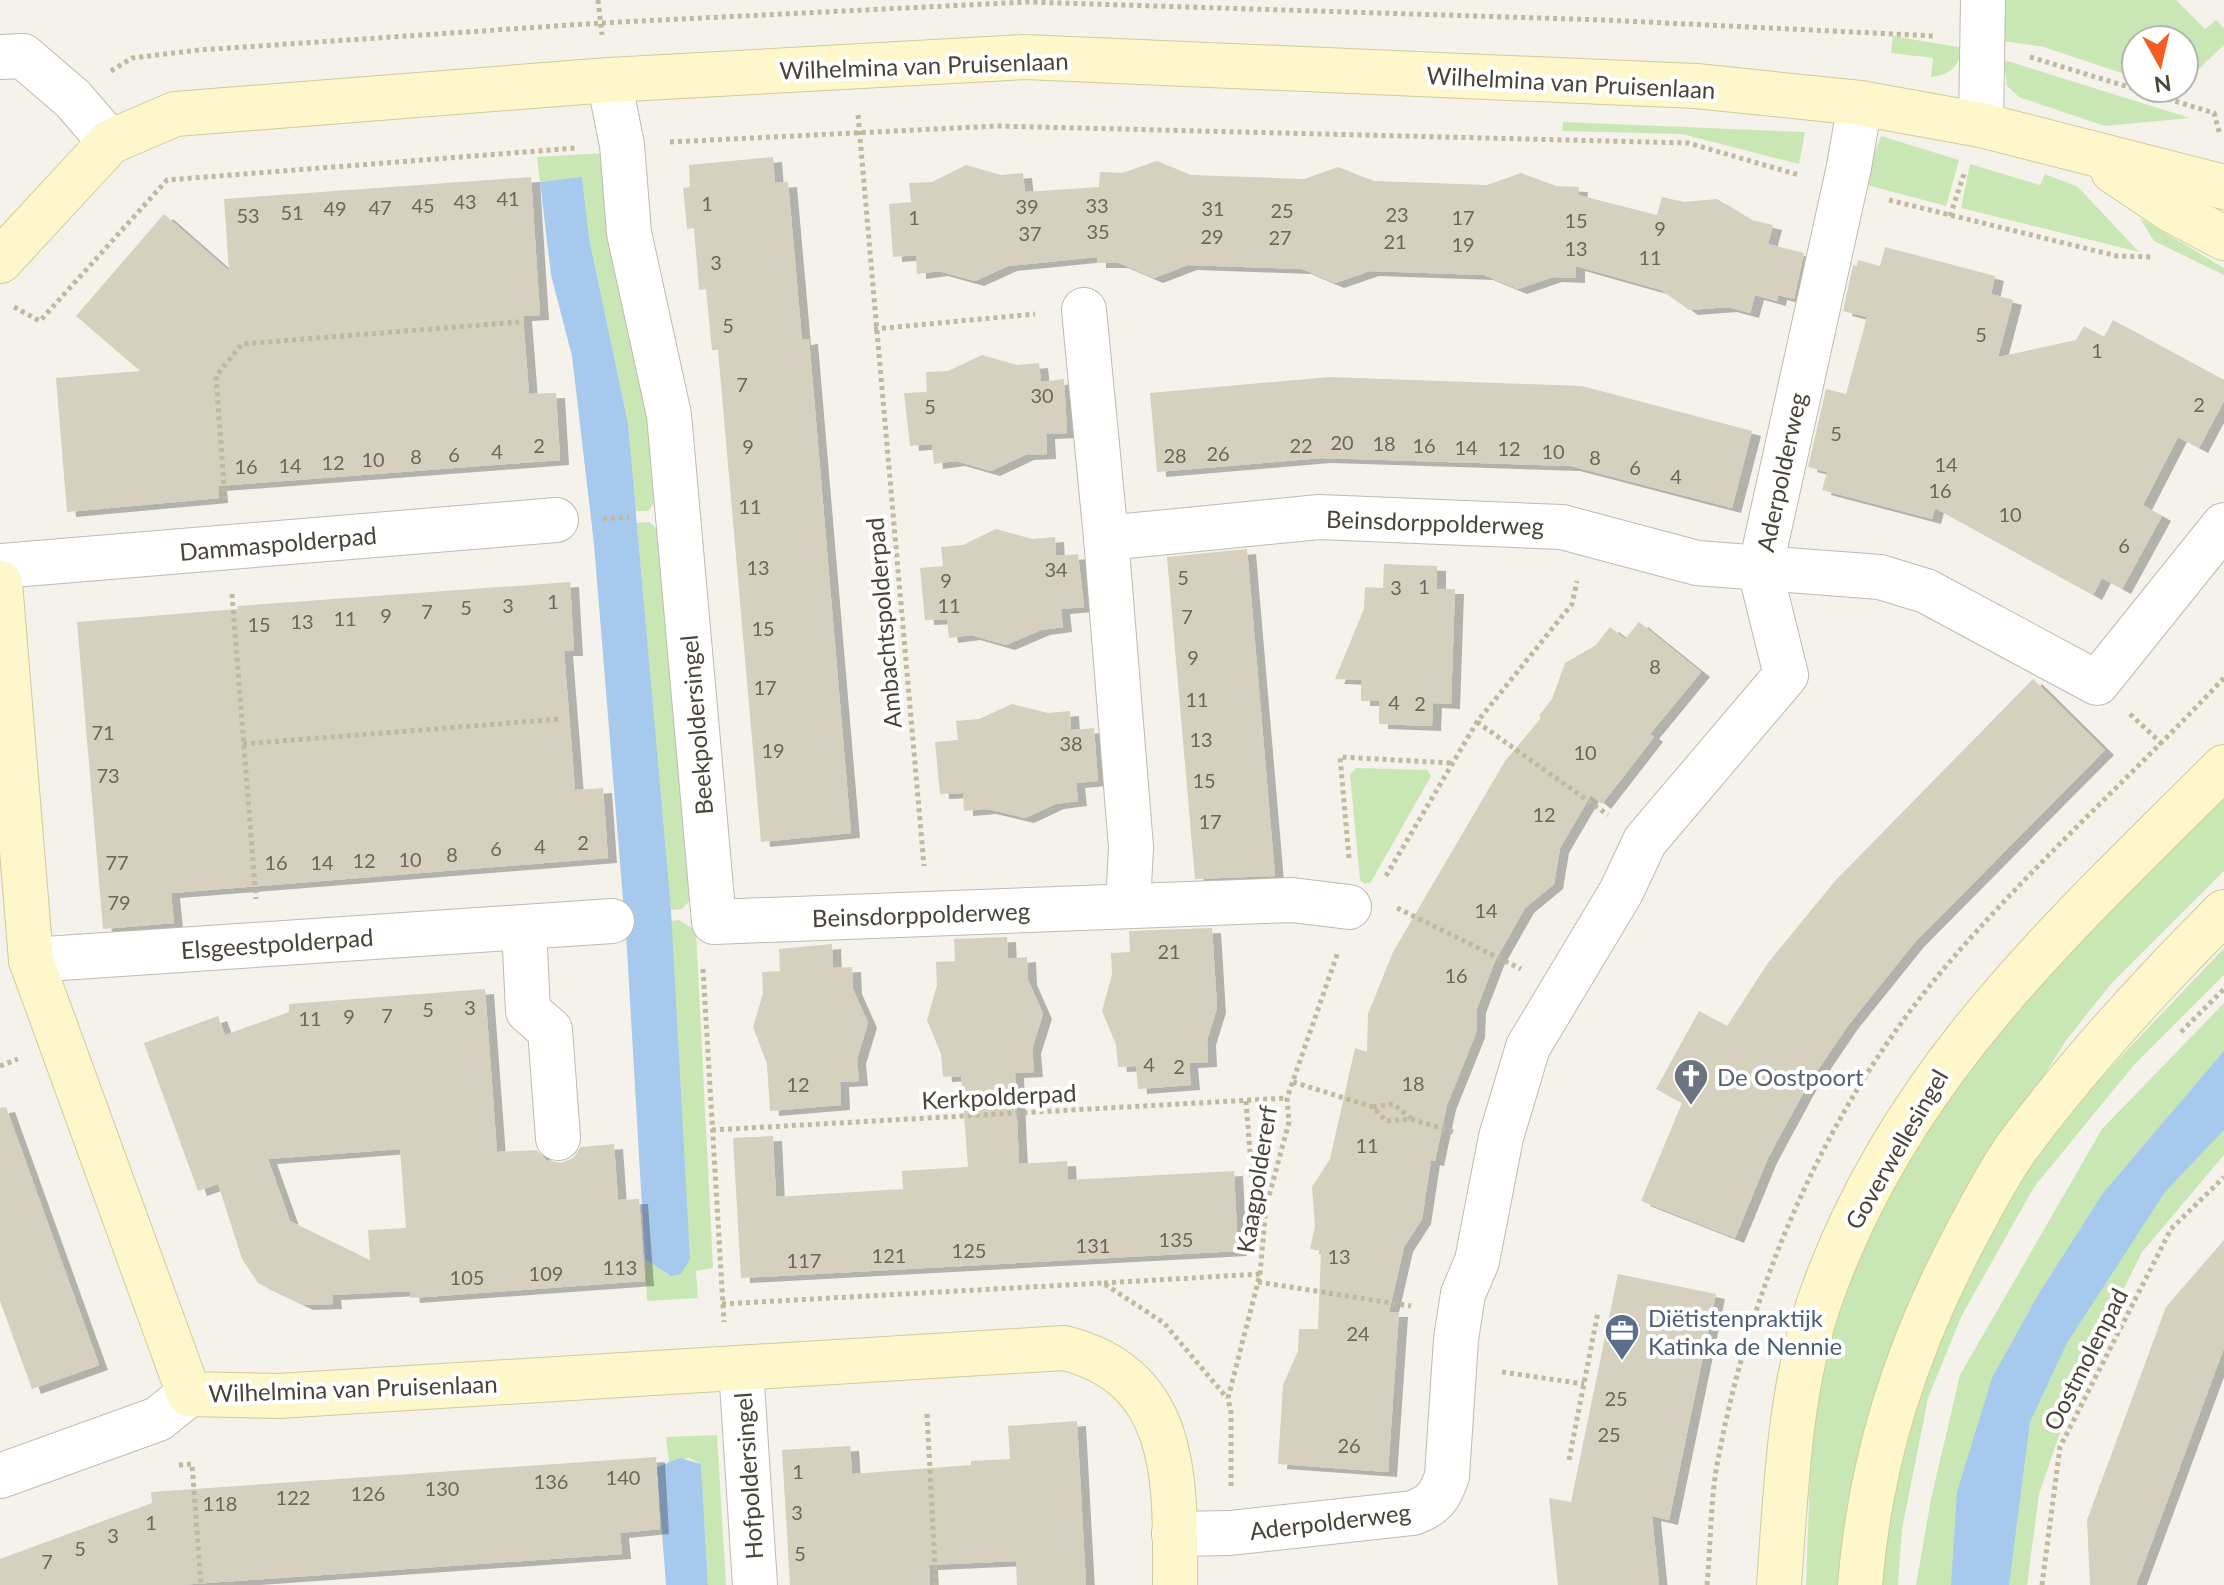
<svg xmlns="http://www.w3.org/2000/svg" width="2224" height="1585" viewBox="0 0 2224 1585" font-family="Lato,sans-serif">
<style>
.green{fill:#c9e7b4}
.water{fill:#a8c9ee}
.building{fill:#d6d0bf;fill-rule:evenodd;filter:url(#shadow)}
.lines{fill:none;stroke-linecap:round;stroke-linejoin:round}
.street-casing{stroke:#c0bbac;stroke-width:46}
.secondary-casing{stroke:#d2cb9a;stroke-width:46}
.path{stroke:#c1b99e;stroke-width:5;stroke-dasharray:4 4;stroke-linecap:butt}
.street{stroke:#fff;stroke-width:44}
.secondary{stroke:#fdf7cb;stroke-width:44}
.labels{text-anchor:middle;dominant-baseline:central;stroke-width:8;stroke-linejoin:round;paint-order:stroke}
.number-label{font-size:20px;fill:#6c675a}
.street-label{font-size:24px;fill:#484438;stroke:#fff}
.worship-label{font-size:24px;fill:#5b616d;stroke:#fff;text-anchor:start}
.service-label{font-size:24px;fill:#4e5e75;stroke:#fff;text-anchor:start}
</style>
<defs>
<filter id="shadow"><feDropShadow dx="9" dy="5" stdDeviation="0" flood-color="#0004"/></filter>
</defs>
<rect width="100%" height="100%" fill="#f4f2ea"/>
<g class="green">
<path d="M2004,0H2176L2205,29L2216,20L2224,28V45L2184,83V40H2136V78L2044,47L2003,41Z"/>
<path d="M1893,36L1963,48C1958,67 1950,75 1931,77L1933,58L1891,53Z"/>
<path d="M2004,60L2190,118L2105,126L2019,97L2007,86Z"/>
<path d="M1563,122L1805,132L1799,164L1682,134L1562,131Z"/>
<path d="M1881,136L1959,160L1946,206L1863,184Z"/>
<path d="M605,153L653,422L660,495L648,511H635L628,423L589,238L582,178L540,182L537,157Z"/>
<path d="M1970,164L2040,185L2045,174L2078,187L2139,252L1961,208Z"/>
<path d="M2140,218L2224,268V275L2154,241Z"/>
<path d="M649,522L663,534L694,896L682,909L671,910L666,866L637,523Z"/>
<path d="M1356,768L1427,770L1431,776L1371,882L1365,884L1360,880L1350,774Z"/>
<path d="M2224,789V871L2110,985L2067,1039L1956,1214L1847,1585H1806L1813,1388L1839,1293L1917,1143L2005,1016Z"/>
<path d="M679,920L696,931L713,1268L696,1271L698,1298L647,1301L645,1259L671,1276V921Z"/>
<path d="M2224,948V975L2134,1065L2034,1187L1962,1315L1928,1398L1902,1529L1898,1585H1877L1910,1402L2008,1188L2060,1121Z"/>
<path d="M2224,1003V1155L2142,1252L2076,1386L2039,1494L2027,1585H1916L1931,1499L1960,1375L2102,1129Z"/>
<path d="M717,1435L726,1585H708L701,1464L689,1458L669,1463L666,1437Z"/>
</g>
<g class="water">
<path d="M582,177L589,238L628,423L671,910L690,1259L681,1274L671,1276L645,1259L627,949L594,544L572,356L551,275L540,182Z"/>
<path d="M2224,1051V1130L2165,1192L2067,1343L2030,1422L2009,1585H1951L1957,1492L1992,1378L2038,1295L2103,1193Z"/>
<path d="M680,1458L701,1464L708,1585H666L657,1467Z"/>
</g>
<g class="building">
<path d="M773,157L775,183L788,182L802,340L809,339L851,833L761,842L718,350H712L706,289L699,290L694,228L687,229L683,188L690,187L689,165Z"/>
<path d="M1157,161L1191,175L1304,179L1338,167L1374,181L1487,185L1521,173L1556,186L1579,187L1578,195L1657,215L1662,197L1684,202L1717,199L1751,220L1773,225L1768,244L1804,253L1794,299L1778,295L1777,301L1755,295L1750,313L1728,307L1689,310L1661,290L1576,266V278L1553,277L1518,289L1484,275L1370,271L1335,283L1302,269L1188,265L1154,278L1119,263H1097V257L1008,266L975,281L939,271L917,274L916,255L893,257L889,204L911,202L909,183L932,182L966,165L1001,175L1023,173L1025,192L1099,187L1100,172L1122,173Z"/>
<path d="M531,177L540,315L523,316L529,394L556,393L560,460L218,486L219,498L67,512L56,378L140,371L76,316L164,214L229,271L224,199Z"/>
<path d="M1885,247L1995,276L1991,294L2013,300L1998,357L2076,340L2084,326L2104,337L2113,320L2224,380V401L2199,448L2178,437L2143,505L2162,516L2122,589L2102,578L2093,595L1935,508L1932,519L1822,490L1827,472L1808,467L1826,389L1846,394L1867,317L1843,311L1853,265L1857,266L1858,260L1880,266Z"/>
<path d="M982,355L1017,365L1039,363L1041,382L1064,379L1067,433L1046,434L1047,454L1025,455L991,471L956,461L934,464L932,444L910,446L904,393L927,392L926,372L948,371Z"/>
<path d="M1329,377L1582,386L1752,431L1732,508L1571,466L1322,458L1157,472L1150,393Z"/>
<path d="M996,529L1032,539L1055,537L1056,556L1078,554L1084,607L1061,609L1063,627L1041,630L1006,645L971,635L949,638L947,619L925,620L920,568L943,566L941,547L963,545Z"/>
<path d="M1247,549L1275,876L1195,879L1167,557Z"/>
<path d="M1384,564L1437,566V589H1455L1451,704L1433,703L1432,726L1379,724V701H1361V680L1335,679L1364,609L1365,587L1383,588Z"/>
<path d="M570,582L574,651H564L575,790L603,788L608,858L171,893L174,923L103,929L77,622L238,609L237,606Z"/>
<path d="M1639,622L1701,672L1650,734L1654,737L1602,804L1591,795L1560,848L1554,884L1525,908L1495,961L1477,1008L1476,1033L1447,1105L1435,1161L1431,1160L1422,1219L1404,1247L1389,1312H1399L1388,1472L1278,1464L1283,1385L1298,1351L1299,1329H1318L1321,1251L1310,1249L1315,1227L1312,1187L1330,1159L1355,1048L1367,1052L1368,1014L1393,952L1505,761L1541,718L1539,716L1552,699L1565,663L1596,645L1610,627L1625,639Z"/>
<path d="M2033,679L2105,750L1915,942L1849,1024L1807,1086L1768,1158L1735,1238L1641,1201L1682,1103L1656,1089L1699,1011L1727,1026L1768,963L1835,881Z"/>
<path d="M1012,704L1048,713L1070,711L1071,730L1094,728L1098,781L1076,783L1078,801L1055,804L1025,818L987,809L964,811L963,793L940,794L935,742L958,740L956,721L979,719Z"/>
<path d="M1212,928L1217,1008L1207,1040L1208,1062L1189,1063L1191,1085L1138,1089L1136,1066L1118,1067L1116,1045L1102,1011L1112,975L1111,953L1130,952L1129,931Z"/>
<path d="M1007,937L1008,959L1027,957L1028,980L1043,1014L1032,1049L1034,1072L1015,1073L1019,1164L1067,1161L1068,1180L1234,1171L1238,1251L741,1278L733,1138L773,1136L776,1197L903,1189L902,1171L968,1167L961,1076L943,1077L941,1054L927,1020L937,985L936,962L955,961L954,939Z"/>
<path d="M832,944L833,968L852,967L853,989L868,1023L857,1059L859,1081L840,1082L841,1105L770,1111L767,1064L753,1027L763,994L762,972L780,971L779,949Z"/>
<path d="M485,989L497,1152L537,1150L546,1160L561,1163L573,1158L581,1147L614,1144L618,1200L639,1199L645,1281L411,1298L410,1291L332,1295L333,1304L304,1305L258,1283L242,1259L218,1184L198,1191L144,1043L218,1016L225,1035L289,1012V1004ZM400,1149L406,1228L368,1230L370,1260L290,1221L268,1159Z"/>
<path d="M6,1107L99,1365L32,1389L0,1301V1108Z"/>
<path d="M2224,1240V1348L2136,1585H2090L2087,1520L2166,1307Z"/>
<path d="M1618,1274L1716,1294L1669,1520L1652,1516L1659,1585H1558L1549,1498L1571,1502Z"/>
<path d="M1077,1421L1086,1585H1017L1016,1561L929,1565L930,1585H790L782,1450L850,1446L852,1474L971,1465V1461L1010,1459L1008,1426Z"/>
<path d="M656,1457L660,1529L620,1533L622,1554L179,1585H0V1559L152,1503L151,1492Z"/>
</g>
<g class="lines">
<defs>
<g id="street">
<path d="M0,57L23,56L73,99L110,142"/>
<path d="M609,80L622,145L629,233L669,415L714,922L1292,900L1349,907"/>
<path d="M1981,125L1983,0"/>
<path d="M1084,310L1106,538"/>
<path d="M0,566L556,520"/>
<path d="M1128,906L1131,847L1106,538L1319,517L1562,527L1697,563L1880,577L1926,591L2097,683L2224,525"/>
<path d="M524,928L528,1011L550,1030L558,1138"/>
<path d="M31,960L612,921"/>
<path d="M741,1368L755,1585"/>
<path d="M0,1476L158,1419L189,1394"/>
<path d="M1174,1534L1230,1533L1413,1513C1434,1505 1440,1497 1447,1476L1456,1339L1463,1294L1477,1261L1501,1137L1528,1047L1621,892L1645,841L1786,675L1760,570L1849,167L1860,103"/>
</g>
<g id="secondary">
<path d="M2113,171L2171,210L2224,238"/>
<path d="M0,261L110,142L175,114L609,80L1025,57L1696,86L1860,103L1981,125L2224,187"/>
<path d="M0,583L31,960L189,1394L278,1396L1064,1348C1182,1377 1175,1485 1175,1585"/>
<path d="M1779,1585C1786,1492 1789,1392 1819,1303C1897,1076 2060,931 2224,767"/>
<path d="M1860,1585C1870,1461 1906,1349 1964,1239C1982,1206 2000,1169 2023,1139C2084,1058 2152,984 2224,912"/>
</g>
</defs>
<use href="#street" class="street-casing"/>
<use href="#secondary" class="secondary-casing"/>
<g class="path">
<path d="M598,0L602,35"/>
<path d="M2030,57L2214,113L2220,135"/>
<path d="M111,71L132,58L199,50L600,23L1027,2L1604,20L1935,36"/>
<path d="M858,115L924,866"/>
<path d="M670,142L997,126L1688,143L1799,175"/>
<path d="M1889,200L2117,256L2153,257"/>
<path d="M1950,216L1965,171"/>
<path d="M14,307L40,321L167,180L576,148"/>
<path d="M874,329L1035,314"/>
<path d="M225,500L216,376L242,344L519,322"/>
<path d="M603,519L629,517"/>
<path d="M232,594L256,899"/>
<path d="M2130,714L2162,744"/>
<path d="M1477,722L1608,815"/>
<path d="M243,744L561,719"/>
<path d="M1349,858L1340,757L1452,763"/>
<path d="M1386,876L1477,722L1572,604L1577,581"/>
<path d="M1397,908L1521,969"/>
<path d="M703,969L724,1322"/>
<path d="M2181,1032L2224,989"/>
<path d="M0,1066L18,1059"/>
<path d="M1293,1082L1373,1107L1386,1121L1411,1119L1453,1132"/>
<path d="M1246,1101L1252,1178L1265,1205"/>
<path d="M1373,1107L1393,1104L1411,1118"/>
<path d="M712,1130L1287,1098"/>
<path d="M1258,1282L1411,1306"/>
<path d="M1104,1283L1260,1274"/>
<path d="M722,1304L1103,1283L1164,1323L1227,1398"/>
<path d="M1502,1372L1584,1384"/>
<path d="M927,1414L936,1585"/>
<path d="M1569,1460L1598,1312"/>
<path d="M179,1465L192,1464L201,1585"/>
<path d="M1231,1486V1413L1228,1398L1260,1274L1266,1207L1289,1122L1287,1098L1338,952"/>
<path d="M1707,1585C1711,1545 1710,1504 1717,1465C1750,1284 1827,1105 1947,965C2033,864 2133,775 2224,678"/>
<path d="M2042,1585L2060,1447L2171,1229L2224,1177"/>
</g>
<use href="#street" class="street"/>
<use href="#secondary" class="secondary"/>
</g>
<defs>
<symbol id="church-pin" viewBox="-11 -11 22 30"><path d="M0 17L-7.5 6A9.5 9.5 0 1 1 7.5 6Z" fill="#6b7280" stroke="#fff"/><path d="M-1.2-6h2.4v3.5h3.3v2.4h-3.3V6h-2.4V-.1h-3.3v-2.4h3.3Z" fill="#fff"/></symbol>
<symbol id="office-pin" viewBox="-11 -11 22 30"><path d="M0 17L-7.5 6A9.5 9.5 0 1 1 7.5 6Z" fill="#5c6f8a" stroke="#fff"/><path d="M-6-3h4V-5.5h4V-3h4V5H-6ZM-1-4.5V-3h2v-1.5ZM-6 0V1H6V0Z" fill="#fff"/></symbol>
</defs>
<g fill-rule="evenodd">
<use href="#church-pin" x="1671" y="1056" width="40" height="54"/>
<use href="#office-pin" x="1602" y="1311" width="40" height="54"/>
</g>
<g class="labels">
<g class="number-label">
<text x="508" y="198">41</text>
<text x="465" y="201">43</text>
<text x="707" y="203">1</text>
<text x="423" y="205">45</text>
<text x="1097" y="205">33</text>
<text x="1027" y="206">39</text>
<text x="380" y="207">47</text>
<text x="335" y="208">49</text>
<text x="1213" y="208">31</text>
<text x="1282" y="210">25</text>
<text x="292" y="212">51</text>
<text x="1397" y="214">23</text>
<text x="248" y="215">53</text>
<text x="914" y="217">1</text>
<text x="1463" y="217">17</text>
<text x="1576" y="220">15</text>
<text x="1660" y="228">9</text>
<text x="1098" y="231">35</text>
<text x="1030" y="233">37</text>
<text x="1212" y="236">29</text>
<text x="1280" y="237">27</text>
<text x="1395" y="241">21</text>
<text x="1463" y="244">19</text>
<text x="1576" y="248">13</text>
<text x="1650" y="257">11</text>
<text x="716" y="262">3</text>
<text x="728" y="325">5</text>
<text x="1981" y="334">5</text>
<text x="2097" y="350">1</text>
<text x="742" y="384">7</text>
<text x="1042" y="395">30</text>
<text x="2199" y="404">2</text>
<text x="930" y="406">5</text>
<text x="1836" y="433">5</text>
<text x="1342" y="442">20</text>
<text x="1384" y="443">18</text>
<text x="539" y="445">2</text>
<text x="1301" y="445">22</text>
<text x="1424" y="445">16</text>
<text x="748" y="446">9</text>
<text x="1466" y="447">14</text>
<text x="1509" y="448">12</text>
<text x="497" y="451">4</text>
<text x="1553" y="451">10</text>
<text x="1218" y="453">26</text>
<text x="454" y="454">6</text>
<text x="1175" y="455">28</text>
<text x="416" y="456">8</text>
<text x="1595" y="457">8</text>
<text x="373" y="459">10</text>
<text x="333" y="462">12</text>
<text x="1946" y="464">14</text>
<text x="290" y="465">14</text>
<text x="246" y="466">16</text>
<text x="1635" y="467">6</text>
<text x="1676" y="476">4</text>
<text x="1940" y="490">16</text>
<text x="750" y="506">11</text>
<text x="2010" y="514">10</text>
<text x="2124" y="545">6</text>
<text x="758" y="567">13</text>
<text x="1056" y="569">34</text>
<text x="1183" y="577">5</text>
<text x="946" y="580">9</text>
<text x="1424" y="586">1</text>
<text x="1396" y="587">3</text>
<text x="553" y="601">1</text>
<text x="508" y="605">3</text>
<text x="949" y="605">11</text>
<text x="466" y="607">5</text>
<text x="427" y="611">7</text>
<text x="386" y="615">9</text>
<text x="1187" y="616">7</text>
<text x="345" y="618">11</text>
<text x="302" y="621">13</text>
<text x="259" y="624">15</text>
<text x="763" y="628">15</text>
<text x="1193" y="657">9</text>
<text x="1655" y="666">8</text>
<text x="765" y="687">17</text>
<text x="1197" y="699">11</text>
<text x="1394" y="702">4</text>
<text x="1420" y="703">2</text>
<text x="103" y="732">71</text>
<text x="1201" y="739">13</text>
<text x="1071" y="743">38</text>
<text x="773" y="750">19</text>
<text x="1585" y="752">10</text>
<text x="108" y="775">73</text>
<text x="1204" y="780">15</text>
<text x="1544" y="814">12</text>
<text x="1210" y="821">17</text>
<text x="583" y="842">2</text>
<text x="540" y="846">4</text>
<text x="496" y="848">6</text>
<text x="452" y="854">8</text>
<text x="410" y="859">10</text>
<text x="364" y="860">12</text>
<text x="117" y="862">77</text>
<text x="276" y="862">16</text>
<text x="322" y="862">14</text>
<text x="119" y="902">79</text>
<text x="1486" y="910">14</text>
<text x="1169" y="951">21</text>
<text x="1456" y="975">16</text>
<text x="470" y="1007">3</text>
<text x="428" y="1009">5</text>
<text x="387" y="1015">7</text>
<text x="349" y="1016">9</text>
<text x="310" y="1018">11</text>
<text x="1149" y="1064">4</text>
<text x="1179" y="1066">2</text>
<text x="1413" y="1083">18</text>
<text x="798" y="1084">12</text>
<text x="1367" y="1145">11</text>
<text x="1176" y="1239">135</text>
<text x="1093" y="1245">131</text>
<text x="969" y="1250">125</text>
<text x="889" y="1255">121</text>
<text x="1339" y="1256">13</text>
<text x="804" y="1260">117</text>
<text x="620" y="1267">113</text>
<text x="546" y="1273">109</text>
<text x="467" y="1277">105</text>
<text x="1358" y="1333">24</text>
<text x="1616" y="1398">25</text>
<text x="1609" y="1434">25</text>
<text x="1349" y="1445">26</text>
<text x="798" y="1471">1</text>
<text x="623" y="1477">140</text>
<text x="551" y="1481">136</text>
<text x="442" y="1488">130</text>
<text x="368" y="1493">126</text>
<text x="293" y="1497">122</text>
<text x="220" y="1503">118</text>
<text x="797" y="1512">3</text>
<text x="151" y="1522">1</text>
<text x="113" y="1535">3</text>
<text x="80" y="1548">5</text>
<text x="800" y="1553">5</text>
<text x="47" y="1561">7</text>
</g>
<g class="street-label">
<text transform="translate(924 65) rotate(-2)">Wilhelmina van Pruisenlaan</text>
<text transform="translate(1571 82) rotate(3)">Wilhelmina van Pruisenlaan</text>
<text transform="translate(1781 472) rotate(-78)">Aderpolderweg</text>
<text transform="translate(1435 522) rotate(2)">Beinsdorppolderweg</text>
<text transform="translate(278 543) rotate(-5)">Dammaspolderpad</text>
<text transform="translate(883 623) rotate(-95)">Ambachtspolderpad</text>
<text transform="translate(696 725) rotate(-95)">Beekpoldersingel</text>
<text transform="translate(921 914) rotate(-2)">Beinsdorppolderweg</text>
<text transform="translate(277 943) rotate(-4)">Elsgeestpolderpad</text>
<text transform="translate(999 1096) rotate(-3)">Kerkpolderpad</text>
<text transform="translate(1896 1149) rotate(-60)">Goverwellesingel</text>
<text transform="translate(1256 1179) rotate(-81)">Kaagpoldererf</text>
<text transform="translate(2085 1359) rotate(-63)">Oostmolenpad</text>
<text transform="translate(353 1388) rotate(-2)">Wilhelmina van Pruisenlaan</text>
<text transform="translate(748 1476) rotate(-94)">Hofpoldersingel</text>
<text transform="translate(1330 1521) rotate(-7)">Aderpolderweg</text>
</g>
<g class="worship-label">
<text x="1717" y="1076">De Oostpoort</text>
</g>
<g class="service-label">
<text x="1648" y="1317">Diëtistenpraktijk<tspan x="1648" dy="28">Katinka de Nennie</tspan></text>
</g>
</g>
<g transform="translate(2160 64) rotate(172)"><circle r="38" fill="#ffffff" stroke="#b6b4af" stroke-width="2"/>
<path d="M0-6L14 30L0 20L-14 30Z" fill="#f35d22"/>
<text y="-12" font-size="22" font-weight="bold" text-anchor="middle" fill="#484438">N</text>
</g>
</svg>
